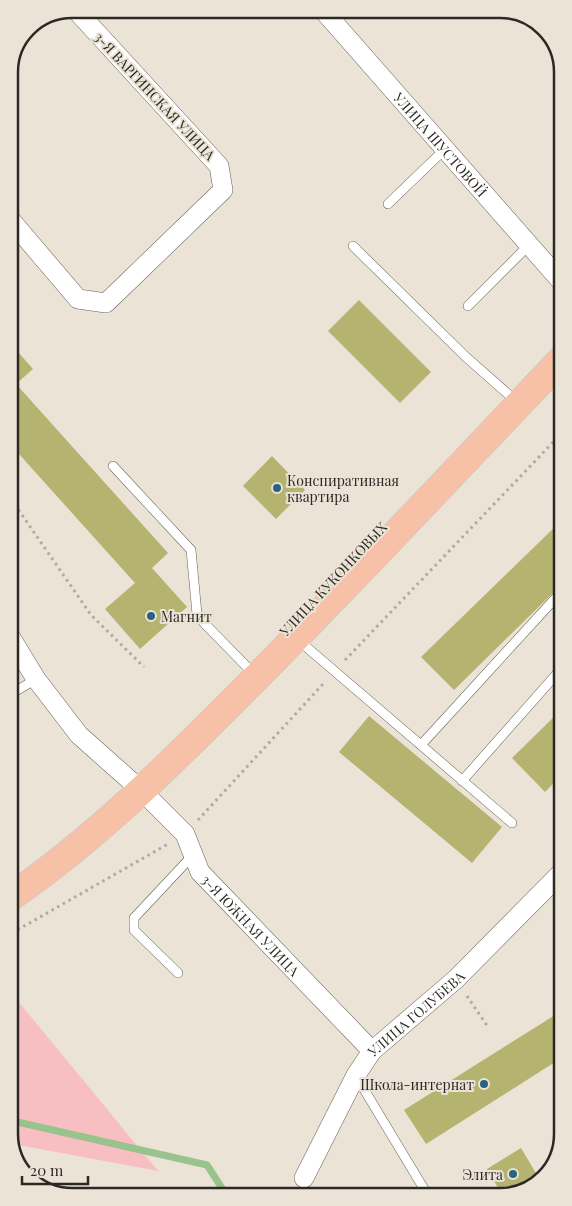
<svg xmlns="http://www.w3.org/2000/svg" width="572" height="1206" viewBox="0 0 572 1206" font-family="'Playfair Display',serif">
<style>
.green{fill:#f7bfc2}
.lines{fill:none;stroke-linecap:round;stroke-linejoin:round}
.stream{stroke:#99c38c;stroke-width:7}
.building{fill:#b5b370}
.lane-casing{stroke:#676055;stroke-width:10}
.street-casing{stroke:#676055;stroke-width:20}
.primary-casing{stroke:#c8c7c6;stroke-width:29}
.path{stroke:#b0a9a0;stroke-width:3;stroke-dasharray:2.5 4;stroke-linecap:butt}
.lane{stroke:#fff;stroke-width:9}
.street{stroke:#fff;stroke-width:19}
.primary{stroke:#f7c1a7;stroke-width:28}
.poi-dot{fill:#2a637d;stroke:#ece3d7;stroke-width:2}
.labels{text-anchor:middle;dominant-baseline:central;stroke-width:4;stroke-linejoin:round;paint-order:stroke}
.street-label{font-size:14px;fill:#2c2924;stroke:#ece3d7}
.poi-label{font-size:14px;fill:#2c2924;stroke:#ece3d7;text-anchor:start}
.rim{fill:none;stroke:#2c2924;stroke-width:2.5}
</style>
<rect width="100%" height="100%" fill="#ece3d7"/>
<path class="green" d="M13,995L158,1171L13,1144Z"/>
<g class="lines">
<path class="stream" d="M13,1121L207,1165L227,1196"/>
</g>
<g class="building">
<path d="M359,300L431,372L400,403L328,331Z"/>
<path d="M10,343L33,369L16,384L168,553L152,568L187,607L140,649L105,609L135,583L10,444Z"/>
<path d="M272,456L305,490L276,519L243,486Z"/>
<path d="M561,521V585L454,690L421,657Z"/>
<path d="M561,710L562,775L545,792L512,758Z"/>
<path d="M369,716L502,827L472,863L339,752Z"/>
<path d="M563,1010V1057L426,1144L404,1110Z"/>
<path d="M521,1148L540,1180L524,1193H501L487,1169Z"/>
</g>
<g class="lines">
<defs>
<g id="lane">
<path d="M388,204L445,149"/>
<path d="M353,246L466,357L508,394"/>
<path d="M468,306L529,245"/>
<path d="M113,466L191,550L197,614L204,623L251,671"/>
<path d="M297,639L512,823"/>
<path d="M11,694L36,679"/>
<path d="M421,745L561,592"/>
<path d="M462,781L561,669"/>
<path d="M178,973L134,930V918L193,855"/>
<path d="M356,1076L427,1194"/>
</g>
<g id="street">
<path id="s1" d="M322,9L560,280"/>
<path d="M9,218L78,299L106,303L223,190L219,166L75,9"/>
<path id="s2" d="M11,638L36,679L79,735L142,791L185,834L200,872L372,1051"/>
<path id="s3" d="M304,1178L356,1075L372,1051L456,979L562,872"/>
</g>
<path id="primary" d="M12,896C102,834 179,755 256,678C359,574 459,467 560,361"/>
</defs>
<use href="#lane" class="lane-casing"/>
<use href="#street" class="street-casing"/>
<use href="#primary" class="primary-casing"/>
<g class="path">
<path d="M11,499L91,615L144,667"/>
<path d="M345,660L560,435"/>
<path d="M198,820L324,683"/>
<path d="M12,933L168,844"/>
<path d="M467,996L488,1027"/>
</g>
<use href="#lane" class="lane"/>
<use href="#street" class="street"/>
<use href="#primary" class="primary"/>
</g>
<g class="poi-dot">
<circle cx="277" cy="488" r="5"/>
<circle cx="151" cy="616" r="5"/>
<circle cx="484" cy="1084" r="5"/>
<circle cx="513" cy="1174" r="5"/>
</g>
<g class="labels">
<g class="street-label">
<text transform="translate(155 96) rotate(47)">3-Я ВАРГИНСКАЯ УЛИЦА</text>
<text stroke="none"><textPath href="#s1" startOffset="180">УЛИЦА ШУСТОВОЙ</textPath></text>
<text transform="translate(333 579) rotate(-47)">УЛИЦА КУКОНКОВЫХ</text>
<text stroke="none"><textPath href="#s2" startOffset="378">3-Я ЮЖНАЯ УЛИЦА</textPath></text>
<text stroke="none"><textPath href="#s3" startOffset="202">УЛИЦА ГОЛУБЕВА</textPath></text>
</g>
<g class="poi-label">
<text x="287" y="480">Конспиративная<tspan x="287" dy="16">квартира</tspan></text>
<text x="161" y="616">Магнит</text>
<text x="474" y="1084" text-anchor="end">Школа-интернат</text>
<text x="503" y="1174" text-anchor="end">Элита</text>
</g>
</g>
<path d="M0 0H572V1206H0ZM72 18H500A54 54 0 0 1 554 72V1134A54 54 0 0 1 500 1188H72A54 54 0 0 1 18 1134V72A54 54 0 0 1 72 18Z" fill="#ece3d7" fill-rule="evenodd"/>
<path class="rim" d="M72 18H500A54 54 0 0 1 554 72V1134A54 54 0 0 1 500 1188H72A54 54 0 0 1 18 1134V72A54 54 0 0 1 72 18Z"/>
<path d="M22 1176v8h66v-8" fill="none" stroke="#2c2924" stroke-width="2.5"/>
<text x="30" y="1176" font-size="15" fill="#2c2924" stroke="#ece3d7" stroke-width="4" paint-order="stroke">20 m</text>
</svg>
